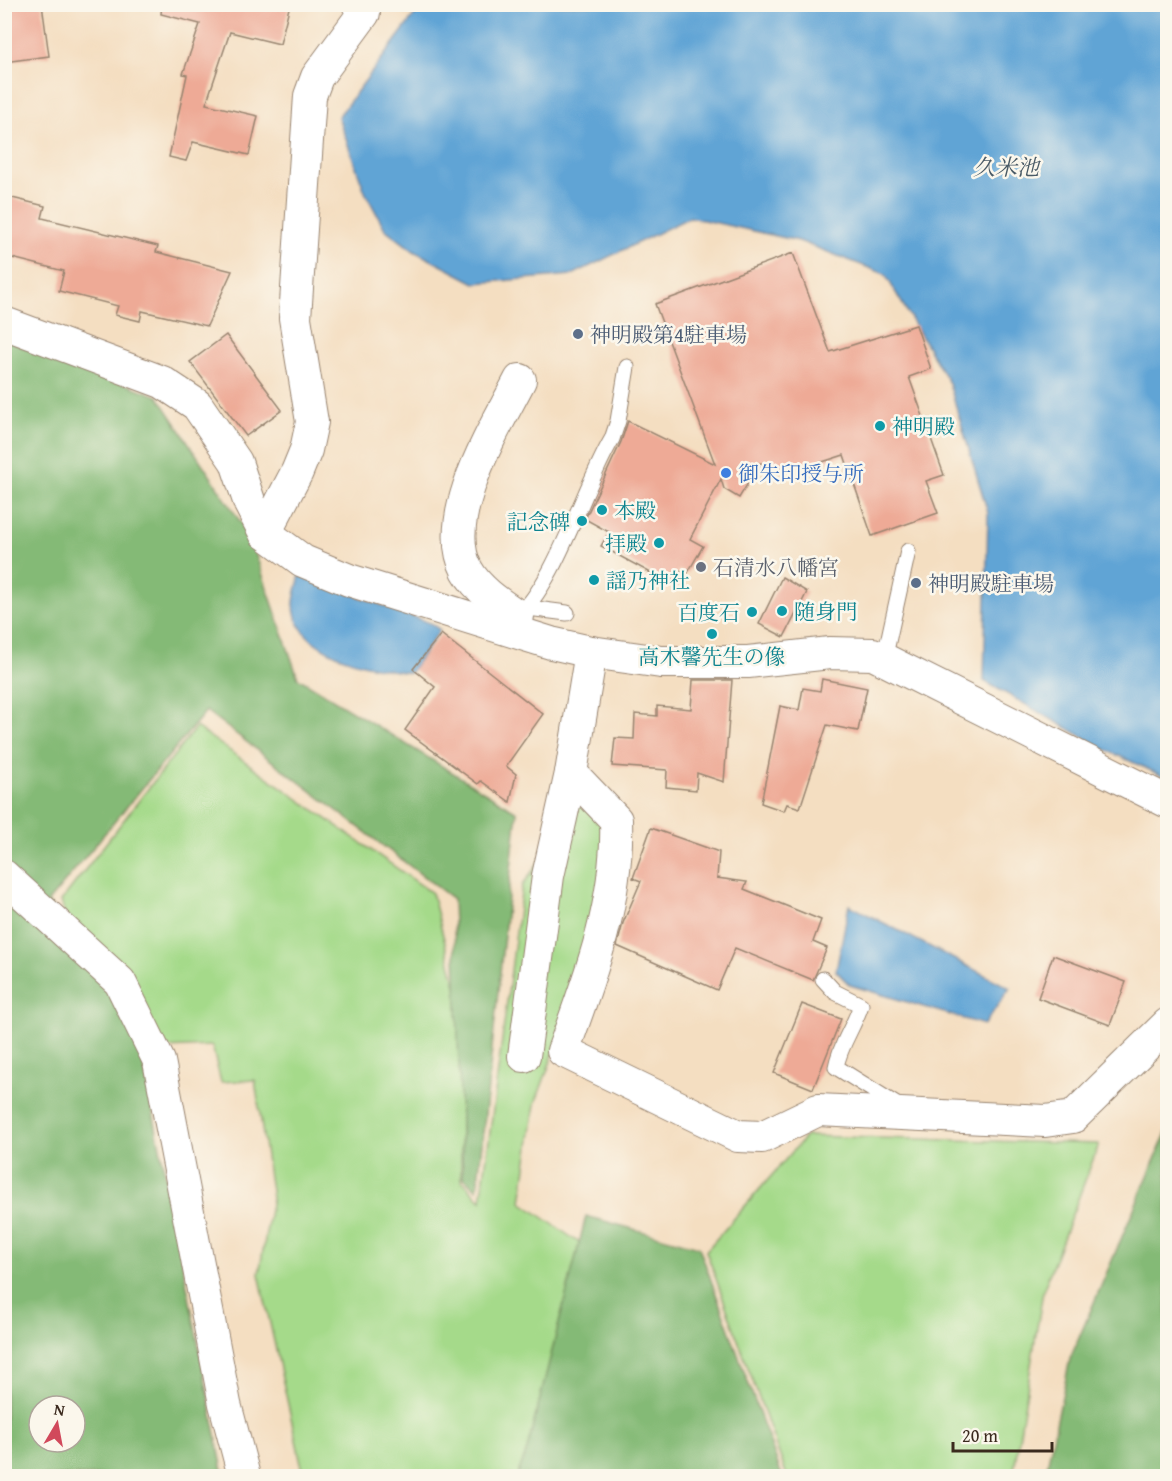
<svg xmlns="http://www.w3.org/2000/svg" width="1172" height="1481" viewBox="0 0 1172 1481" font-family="'Gentium Book Plus','Noto Serif JP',serif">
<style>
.green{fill:#a5da8a;stroke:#708254;stroke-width:1.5}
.forest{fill:#84ba76;stroke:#60724a;stroke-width:1.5;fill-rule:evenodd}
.water{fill:#60a4d5;stroke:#4e677a;stroke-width:1.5}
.building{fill:#eeaa96}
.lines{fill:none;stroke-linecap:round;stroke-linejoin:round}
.lane-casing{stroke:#988470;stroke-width:17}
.street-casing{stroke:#988470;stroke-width:34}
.lane{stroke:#fff;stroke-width:15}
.street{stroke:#fff;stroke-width:32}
.service-dot{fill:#5c6f8a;stroke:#fbf7ec;stroke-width:2}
.culture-dot{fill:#0f9aa8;stroke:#fbf7ec;stroke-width:2}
.shop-dot{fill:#3f7fe0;stroke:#fbf7ec;stroke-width:2}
.worship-dot{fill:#6b7280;stroke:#fbf7ec;stroke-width:2}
.labels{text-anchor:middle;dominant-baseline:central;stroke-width:5;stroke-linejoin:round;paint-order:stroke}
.service-label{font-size:21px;fill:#4e5e75;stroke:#fbf7ec;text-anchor:start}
.culture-label{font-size:21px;fill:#0d838f;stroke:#fbf7ec;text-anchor:start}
.shop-label{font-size:21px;fill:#366cbe;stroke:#fbf7ec;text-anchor:start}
.worship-label{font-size:21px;fill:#5b616d;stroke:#fbf7ec;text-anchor:start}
.water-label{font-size:22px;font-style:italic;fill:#4a5b67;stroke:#fbf7ec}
</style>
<rect width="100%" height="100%" fill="#fbf7ec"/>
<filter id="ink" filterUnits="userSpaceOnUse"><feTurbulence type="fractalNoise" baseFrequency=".0167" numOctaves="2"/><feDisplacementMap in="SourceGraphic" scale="12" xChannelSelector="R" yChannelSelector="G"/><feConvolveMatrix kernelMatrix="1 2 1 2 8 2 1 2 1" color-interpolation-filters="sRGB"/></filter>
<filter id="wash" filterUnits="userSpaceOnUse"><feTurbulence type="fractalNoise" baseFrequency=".008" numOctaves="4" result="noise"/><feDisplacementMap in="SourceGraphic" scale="24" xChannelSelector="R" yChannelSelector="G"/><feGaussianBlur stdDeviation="1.35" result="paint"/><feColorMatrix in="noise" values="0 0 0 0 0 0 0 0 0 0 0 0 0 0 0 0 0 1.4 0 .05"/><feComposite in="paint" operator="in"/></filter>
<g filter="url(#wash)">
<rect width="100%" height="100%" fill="#f4dec1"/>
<g class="green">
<path d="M196,727L432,893L461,1005V1179L481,1201L522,886L584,797L608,822L595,941L535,1104L521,1202L588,1249L531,1476H304L259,1274L272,1198L255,1080L221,1082L212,1046L164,1048L65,915L61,901Z"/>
<path d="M806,1136L1099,1144L1043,1291L1013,1476H787L706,1251Z"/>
</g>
<g class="forest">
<path d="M4,339L158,396L249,535L298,678L517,812L477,1190L463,1177L453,899L206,711L48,902L138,1035L224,1476H5ZM39,1406H75V1442H39Z"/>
<path d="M1167,1131V1476H1045L1070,1359Z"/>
<path d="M586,1216L699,1247L782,1476H517L527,1450Z"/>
</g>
<g class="water">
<path d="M422,5H1167V778L1104,749L984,681L988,513L949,383L885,274L799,241L690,217L572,275L475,283L414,251L385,229L365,192L338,117Z"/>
<path d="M300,575L430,623L440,630L410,673C371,668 298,655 294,607C293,597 298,585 300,575Z"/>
<path d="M849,905L1010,988L984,1025L850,985L836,971Z"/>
</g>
<g id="blocks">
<g class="building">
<path d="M4,4H42L49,56L4,62Z"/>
<path d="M162,4H290L280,44L230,32L206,104L258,116L249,155L193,142L186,161L169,157L187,75L183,74L200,24L161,14Z"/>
<path d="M4,196L45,206L42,218L158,246L156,252L232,271L207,326L142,311L140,321L115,315L118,306L59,291L64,271L4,256Z"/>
<path d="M793,253L830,352L916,325L931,369L909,377L944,475L926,481L938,513L872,536L844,455L813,465L788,464L787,468L760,463L739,498L724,489L721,479L690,539L703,546L687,574L679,570L671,584L601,546L609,532L585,519L621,442L628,421L715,464L655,304Z"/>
<path d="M226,335L282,410L246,436L190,362Z"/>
<path d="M782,577L807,592L784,637L759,624Z"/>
<path d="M441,634L543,714L506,766L516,774L510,802L481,781L478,784L405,730L435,687L413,669Z"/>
<path d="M822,679L867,688L858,731L827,725L800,808L787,804L784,811L761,803L780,706L799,710L803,688L820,691Z"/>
<path d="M693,680H732L724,782L697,773L696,790L666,787L667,770L612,766L615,738L634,739L635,714L657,716V706L691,709Z"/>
<path d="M651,828L719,852L717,878L747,882L744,889L821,920L813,942L827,948L813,980L735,948L717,990L617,946L623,923L641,881L633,878Z"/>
<path d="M1053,955L1126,982L1110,1025L1038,998Z"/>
<path d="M802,1004L841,1019L813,1089L774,1073Z"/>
</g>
</g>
</g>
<g filter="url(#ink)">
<use href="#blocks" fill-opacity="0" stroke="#988470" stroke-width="1.5"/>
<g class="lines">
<defs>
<g id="lane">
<path d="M528,608L567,613"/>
<path d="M515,619C556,584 583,488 612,439L618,421L627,367"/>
<path d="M884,660L908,551"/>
<path d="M823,979L835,992L861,1005C854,1027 840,1044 836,1067L900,1107"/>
</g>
<g id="street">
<path d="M4,323L162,382L197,405L236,462L250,504L265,533L303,561L349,580L551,643L591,652L661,662H748L830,653L873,654L1168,802"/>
<path d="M265,533L297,472L306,450L312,422L295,318L310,96L317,77L364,13L358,4"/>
<path d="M518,616C500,604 478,590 467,570C439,517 496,427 520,380"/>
<path d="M591,652L571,773L616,820C619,901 590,977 563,1051L738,1136L762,1137L818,1110L1045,1121L1073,1117L1168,1024"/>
<path d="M4,876L120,982L159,1061L225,1404L244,1476"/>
<path d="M524,1056L548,876L571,773"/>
</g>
</defs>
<use href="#lane" class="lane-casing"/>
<use href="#street" class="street-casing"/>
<use href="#lane" class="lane"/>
<use href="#street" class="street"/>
</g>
</g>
<g class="service-dot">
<circle cx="578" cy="334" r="6"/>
<circle cx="916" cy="583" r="6"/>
</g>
<g class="culture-dot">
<circle cx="880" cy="426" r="6"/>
<circle cx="602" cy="510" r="6"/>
<circle cx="582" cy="521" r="6"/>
<circle cx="659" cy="543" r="6"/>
<circle cx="594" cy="580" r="6"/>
<circle cx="782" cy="611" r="6"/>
<circle cx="752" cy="612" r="6"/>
<circle cx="712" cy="634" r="6"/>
</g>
<circle class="shop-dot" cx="726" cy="473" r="6"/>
<circle class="worship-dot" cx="701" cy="567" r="6"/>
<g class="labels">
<g class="service-label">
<text x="590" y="334">神明殿第4駐車場</text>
<text x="928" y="583">神明殿駐車場</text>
</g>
<g class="culture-label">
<text x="892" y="426">神明殿</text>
<text x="614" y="510">本殿</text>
<text x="570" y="521" text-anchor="end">記念碑</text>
<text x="647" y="543" text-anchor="end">拝殿</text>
<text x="606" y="580">謡乃神社</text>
<text x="794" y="611">随身門</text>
<text x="740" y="612" text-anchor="end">百度石</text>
<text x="712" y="656" text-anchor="middle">高木馨先生の像</text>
</g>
<g class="shop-label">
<text x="738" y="473">御朱印授与所</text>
</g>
<g class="worship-label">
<text x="713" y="567">石清水八幡宮</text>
</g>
<g class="water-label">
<text x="1006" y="167">久米池</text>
</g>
</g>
<rect width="1172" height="1481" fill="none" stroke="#fbf7ec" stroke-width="24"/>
<g transform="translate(57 1424) rotate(10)"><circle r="28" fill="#fbf7ec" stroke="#aea59a" stroke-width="1.5"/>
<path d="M0-4.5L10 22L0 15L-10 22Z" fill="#d1495b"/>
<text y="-9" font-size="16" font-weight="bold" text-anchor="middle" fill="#3b2a1e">N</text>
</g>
<path d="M953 1442v9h99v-9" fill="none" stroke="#3b2a1e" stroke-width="3"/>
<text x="962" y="1442" font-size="18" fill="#3b2a1e" stroke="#fbf7ec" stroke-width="4.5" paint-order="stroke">20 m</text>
</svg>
